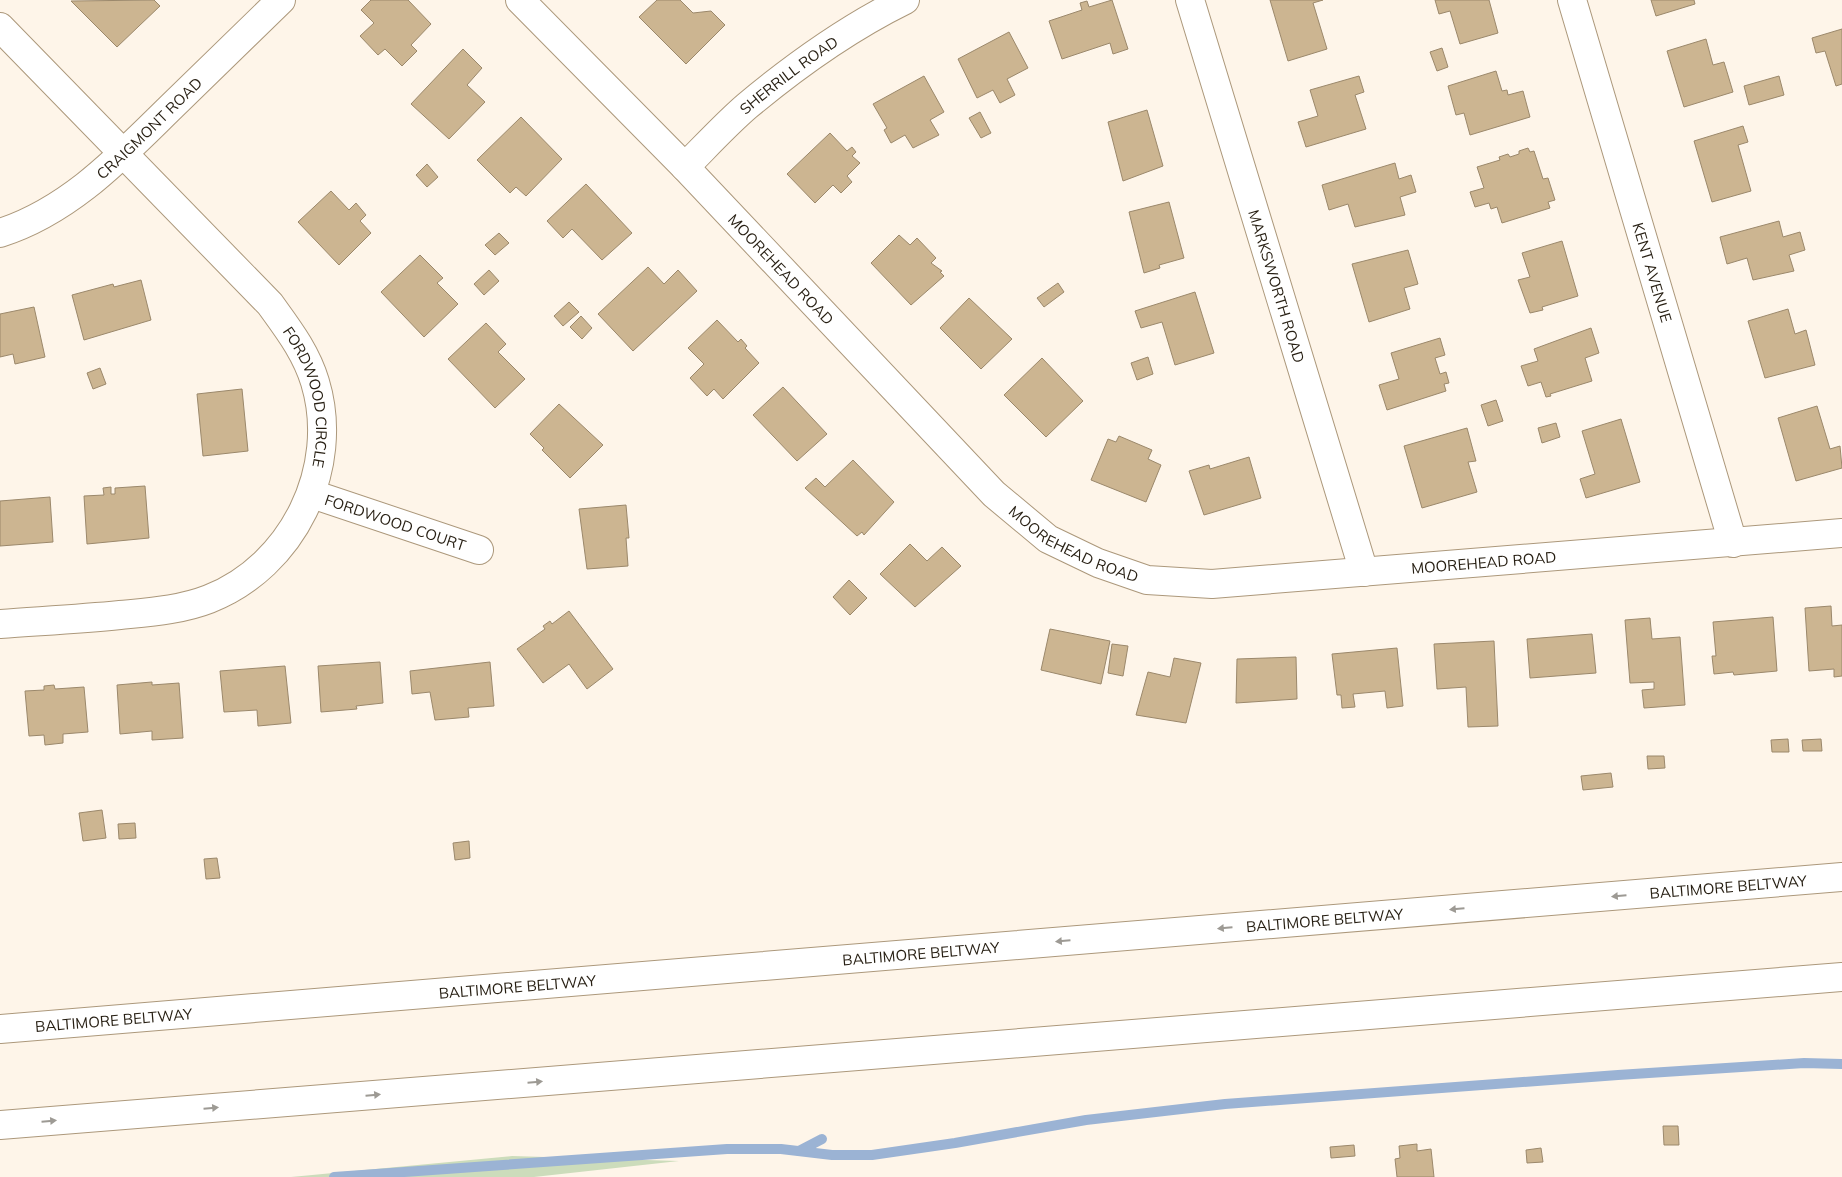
<svg xmlns="http://www.w3.org/2000/svg" width="1842" height="1177" viewBox="0 0 1842 1177" font-family="Mulish,sans-serif">
<style>
.green{fill:#ccdcbb}
.lines{fill:none;stroke-linecap:round;stroke-linejoin:round}
.stream{stroke:#9bb3d4;stroke-width:10}
.building{fill:#ccb591;stroke:#9b886b}
.minor-casing{stroke:#ac987b;stroke-width:30}
.highway-casing{stroke:#ac987b;stroke-width:30}
.minor{stroke:#fff;stroke-width:28}
.highway{stroke:#fff;stroke-width:28}
.oneway{fill:#9d9a94}
.labels{text-anchor:middle;dominant-baseline:central;stroke-width:4;stroke-linejoin:round;paint-order:stroke}
.street-label{font-size:15px;fill:#261e12;stroke:#fff}
</style>
<rect width="100%" height="100%" fill="#fef5e9"/>
<path class="green" d="M512,1156L679,1161L534,1177H291Z"/>
<g class="lines">
<g class="stream">
<path d="M799,1151L822,1139"/>
<path d="M334,1177L727,1149H781L832,1155H872L955,1143L1086,1120L1225,1104L1618,1075L1804,1063L1842,1064"/>
</g>
</g>
<g class="building">
<path d="M154,0L160,6L117,47L71,1Z"/>
<path d="M371,0H408L431,24L411,45L417,51L402,66L385,49L378,55L360,36L374,23L361,10Z"/>
<path d="M657,0H680L693,13L711,11L725,25L686,64L639,17Z"/>
<path d="M1112,0L1128,49L1113,54L1110,43L1062,59L1049,21L1082,10L1080,3L1087,1L1089,7Z"/>
<path d="M1270,0H1323L1313,3L1327,49L1288,61Z"/>
<path d="M1435,0H1489L1498,33L1460,44L1450,11L1439,14Z"/>
<path d="M1651,0H1694L1695,4L1656,16Z"/>
<path d="M1842,29V84L1836,86L1825,51L1816,53L1812,38Z"/>
<path d="M1009,32L1028,68L1007,79L1015,95L1000,103L993,90L977,98L958,59Z"/>
<path d="M1706,39L1713,65L1724,62L1733,92L1684,107L1667,51Z"/>
<path d="M1442,48L1448,67L1437,71L1430,52Z"/>
<path d="M463,49L482,68L467,85L485,102L449,139L411,104Z"/>
<path d="M1496,71L1502,91L1507,90L1508,95L1523,91L1530,117L1470,135L1464,113L1456,115L1448,86Z"/>
<path d="M924,76L944,112L930,120L939,135L913,148L905,135L891,143L884,130L887,128L873,104Z"/>
<path d="M1359,76L1364,92L1355,95L1366,129L1306,147L1298,122L1318,116L1310,90Z"/>
<path d="M1779,76L1784,95L1749,105L1744,86Z"/>
<path d="M1147,110L1163,166L1123,181L1108,122Z"/>
<path d="M980,112L991,133L981,138L969,118Z"/>
<path d="M521,117L562,159L526,196L516,187L510,193L477,160Z"/>
<path d="M1743,126L1748,142L1738,145L1751,191L1712,202L1694,141Z"/>
<path d="M830,133L847,151L852,147L856,152L852,156L860,163L847,176L852,182L841,193L833,185L815,203L787,174Z"/>
<path d="M1528,148L1530,152L1534,151L1543,179L1548,178L1555,200L1548,202L1550,208L1502,223L1497,207L1491,209L1489,203L1475,207L1470,192L1484,188L1477,167L1500,160L1499,157L1508,154L1510,157L1519,154V151Z"/>
<path d="M1395,163L1399,179L1411,175L1416,192L1400,197L1405,215L1355,227L1348,204L1329,210L1322,185Z"/>
<path d="M427,164L438,177L427,187L416,175Z"/>
<path d="M586,184L632,233L602,260L572,229L563,238L547,221Z"/>
<path d="M331,191L349,210L356,203L366,215L360,221L371,233L339,265L298,222Z"/>
<path d="M1169,202L1184,258L1159,265L1160,268L1144,273L1129,212Z"/>
<path d="M1779,221L1783,237L1800,232L1805,250L1789,255L1794,271L1753,280L1747,258L1727,264L1720,237Z"/>
<path d="M499,233L509,243L495,255L485,245Z"/>
<path d="M899,235L910,245L917,238L936,258L931,263L942,271L940,272L944,276L911,305L871,263Z"/>
<path d="M1562,241L1578,296L1542,307L1543,310L1530,313L1518,280L1530,277L1522,253Z"/>
<path d="M1408,250L1418,284L1404,288L1410,309L1369,322L1352,264Z"/>
<path d="M420,255L443,278L437,283L458,304L424,337L381,292Z"/>
<path d="M648,267L664,284L678,270L697,291L633,351L598,314Z"/>
<path d="M489,270L499,281L484,295L474,284Z"/>
<path d="M141,280L151,320L84,340L72,295L113,284L114,287Z"/>
<path d="M1058,283L1064,292L1044,307L1037,298Z"/>
<path d="M1195,292L1214,353L1175,365L1162,322L1141,328L1135,311Z"/>
<path d="M969,298L1012,339L981,369L940,328Z"/>
<path d="M569,302L579,312L563,326L554,316Z"/>
<path d="M34,307L45,357L15,364L13,354L0,357V314Z"/>
<path d="M1788,309L1795,334L1806,330L1815,365L1765,378L1748,321Z"/>
<path d="M581,316L592,328L582,339L570,327Z"/>
<path d="M717,320L738,342L741,339L747,346L745,348L759,363L723,399L714,389L707,396L690,378L704,364L688,348Z"/>
<path d="M486,323L506,344L498,352L525,379L495,408L448,359Z"/>
<path d="M1591,328L1599,353L1585,358L1592,381L1550,394L1551,396L1546,397L1541,382L1528,386L1521,366L1538,361L1534,349Z"/>
<path d="M1440,338L1445,355L1435,358L1440,374L1446,372L1449,383L1444,384L1446,391L1387,410L1379,385L1399,379L1391,353Z"/>
<path d="M1148,357L1153,374L1137,380L1131,363Z"/>
<path d="M1042,358L1083,401L1046,437L1004,395Z"/>
<path d="M100,368L106,384L93,389L87,373Z"/>
<path d="M783,387L827,434L797,461L753,415Z"/>
<path d="M242,389L248,451L203,456L197,394Z"/>
<path d="M1496,400L1503,421L1488,426L1481,405Z"/>
<path d="M559,404L603,445L570,478L542,450L544,448L530,434Z"/>
<path d="M1817,406L1830,449L1840,446L1842,468L1796,481L1778,418Z"/>
<path d="M1621,419L1640,482L1586,498L1580,479L1595,474L1582,431Z"/>
<path d="M1556,423L1560,437L1542,443L1538,428Z"/>
<path d="M1467,428L1476,461L1468,462L1477,492L1422,508L1404,446Z"/>
<path d="M1119,436L1152,450L1148,459L1161,465L1146,502L1091,480L1108,439L1116,442Z"/>
<path d="M1249,457L1261,498L1204,515L1189,471L1209,465L1210,469Z"/>
<path d="M853,460L894,502L864,535L862,532L857,536L805,488L816,478L825,487Z"/>
<path d="M145,486L149,538L87,544L84,496L104,495L103,488L111,487V494H115V488Z"/>
<path d="M50,497L53,542L0,546V501Z"/>
<path d="M626,505L629,538H626L628,566L587,569L579,509Z"/>
<path d="M910,544L927,561L942,547L961,566L915,607L880,574Z"/>
<path d="M849,580L867,598L850,615L833,597Z"/>
<path d="M1831,606L1832,626L1842,625V676L1834,677V669L1809,671L1805,608Z"/>
<path d="M569,611L613,669L587,689L569,664L543,683L517,649L545,629L543,626L550,621L552,624Z"/>
<path d="M1773,617L1777,671L1734,675L1733,672L1714,674L1712,656H1716L1713,622Z"/>
<path d="M1650,618L1652,639L1680,637L1685,705L1644,708L1642,690L1654,689V682L1630,683L1625,620Z"/>
<path d="M1050,629L1110,641L1101,684L1041,670Z"/>
<path d="M1592,634L1596,673L1530,678L1527,639Z"/>
<path d="M1494,641L1498,726L1468,727L1466,687L1437,689L1434,644Z"/>
<path d="M1112,644L1128,646L1123,676L1108,673Z"/>
<path d="M1397,648L1403,706L1387,708L1385,691L1353,694L1355,707L1342,708L1341,695H1337L1332,654Z"/>
<path d="M1296,657L1297,699L1236,703L1237,659Z"/>
<path d="M1174,658L1201,663L1186,723L1136,715L1148,672L1170,677Z"/>
<path d="M380,662L383,703L356,706L357,709L321,712L318,666Z"/>
<path d="M490,662L494,706L468,708L469,717L435,720L430,692L412,694L410,671Z"/>
<path d="M285,666L291,723L258,726L257,710L224,712L220,671Z"/>
<path d="M152,682V685L179,683L183,738L152,740V731L120,734L117,685Z"/>
<path d="M54,685L55,689L84,687L88,732L63,734V743L45,745L44,735L29,736L25,691L44,690V686Z"/>
<path d="M1788,739L1789,752H1772L1771,740Z"/>
<path d="M1821,739L1822,751H1803L1802,740Z"/>
<path d="M1647,756H1664L1665,768L1648,769Z"/>
<path d="M1611,773L1613,787L1583,790L1581,776Z"/>
<path d="M102,810L106,838L83,841L79,813Z"/>
<path d="M135,823L136,838L119,839L118,824Z"/>
<path d="M469,841L470,858L455,860L453,843Z"/>
<path d="M217,858L220,878L206,879L204,859Z"/>
<path d="M1663,1126H1678L1679,1145H1664Z"/>
<path d="M1417,1144V1151L1431,1149L1434,1177H1397L1395,1159L1400,1158L1399,1146Z"/>
<path d="M1354,1145L1355,1156L1331,1158L1330,1147Z"/>
<path d="M1541,1148L1543,1162L1527,1163L1526,1150Z"/>
</g>
<g class="lines">
<defs>
<g id="minor">
<path id="s1" d="M520,0L685,167L994,494L1048,539L1098,563L1147,580L1212,584L1842,533"/>
<path id="s2" d="M1190,0L1364,572"/>
<path id="s3" d="M1572,0L1733,543"/>
<path id="s4" d="M0,27L270,304C288,329 306,352 315,382C341,468 293,566 209,599C181,610 150,612 120,615C80,619 40,621 0,624"/>
<path id="s5" d="M685,167C705,147 725,125 747,106C795,66 848,28 905,0"/>
<path id="s6" d="M0,233C69,211 119,158 169,109C207,72 244,36 281,0"/>
<path id="s7" d="M312,494L479,550"/>
</g>
<g id="highway">
<path id="s8" d="M0,1029L1842,877"/>
<path d="M0,1125L1842,977"/>
</g>
</defs>
<use href="#minor" class="minor-casing"/>
<use href="#highway" class="highway-casing"/>
<use href="#minor" class="minor"/>
<use href="#highway" class="highway"/>
</g>
<defs><path id="oneway-solid" d="M-6-.8H1V-3.2L6.5 0L1 3.2V.8H-6Z" transform="scale(1.25)"/></defs>
<g class="oneway">
<use href="#oneway-solid" transform="translate(1619 896) rotate(175)"/>
<use href="#oneway-solid" transform="translate(1457 909) rotate(175)"/>
<use href="#oneway-solid" transform="translate(1225 928) rotate(175)"/>
<use href="#oneway-solid" transform="translate(1063 941) rotate(175)"/>
<use href="#oneway-solid" transform="translate(535 1082) rotate(-5)"/>
<use href="#oneway-solid" transform="translate(373 1095) rotate(-5)"/>
<use href="#oneway-solid" transform="translate(211 1108) rotate(-5)"/>
<use href="#oneway-solid" transform="translate(49 1121) rotate(-5)"/>
</g>
<g class="labels">
<g class="street-label">
<text stroke="none"><textPath href="#s5" startOffset="139">SHERRILL ROAD</textPath></text>
<text stroke="none"><textPath href="#s6" startOffset="184">CRAIGMONT ROAD</textPath></text>
<text stroke="none"><textPath href="#s1" startOffset="375">MOOREHEAD ROAD</textPath></text>
<text stroke="none"><textPath href="#s3" startOffset="284">KENT AVENUE</textPath></text>
<text stroke="none"><textPath href="#s2" startOffset="299">MARKSWORTH ROAD</textPath></text>
<text stroke="none"><textPath href="#s4" startOffset="490">FORDWOOD CIRCLE</textPath></text>
<text stroke="none"><textPath href="#s7" startOffset="88">FORDWOOD COURT</textPath></text>
<text stroke="none"><textPath href="#s1" startOffset="780">MOOREHEAD ROAD</textPath></text>
<text stroke="none"><textPath href="#s1" startOffset="1200">MOOREHEAD ROAD</textPath></text>
<text stroke="none"><textPath href="#s8" startOffset="1734">BALTIMORE BELTWAY</textPath></text>
<text stroke="none"><textPath href="#s8" startOffset="1329">BALTIMORE BELTWAY</textPath></text>
<text stroke="none"><textPath href="#s8" startOffset="924">BALTIMORE BELTWAY</textPath></text>
<text stroke="none"><textPath href="#s8" startOffset="519">BALTIMORE BELTWAY</textPath></text>
<text stroke="none"><textPath href="#s8" startOffset="114">BALTIMORE BELTWAY</textPath></text>
</g>
</g>
</svg>
